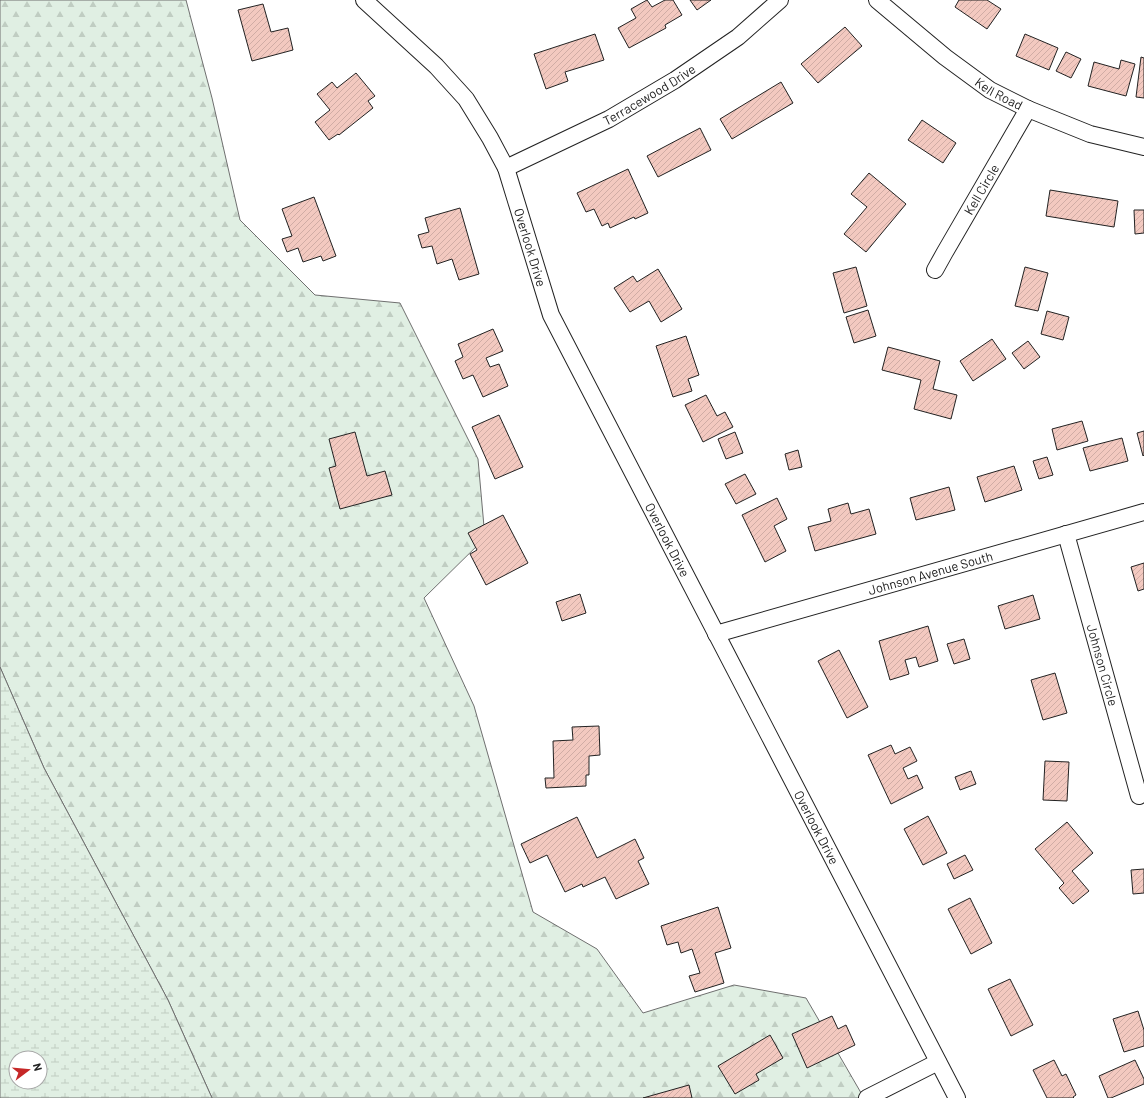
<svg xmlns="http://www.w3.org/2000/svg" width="1144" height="1098" viewBox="0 0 1144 1098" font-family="Barlow,sans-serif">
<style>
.forest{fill:url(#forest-firs);stroke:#6f6f6f}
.wetland{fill:url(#wetland-marsh);stroke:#6f6f6f;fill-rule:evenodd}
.building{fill:url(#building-hatch);stroke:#222}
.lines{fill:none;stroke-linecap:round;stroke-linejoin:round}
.minor-casing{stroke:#222;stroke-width:18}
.minor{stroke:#fff;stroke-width:16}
.labels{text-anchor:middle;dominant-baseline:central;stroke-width:3;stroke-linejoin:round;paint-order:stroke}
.street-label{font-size:13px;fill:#222;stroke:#fff}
</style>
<defs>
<pattern id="forest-firs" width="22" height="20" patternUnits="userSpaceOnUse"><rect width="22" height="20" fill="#e0efe3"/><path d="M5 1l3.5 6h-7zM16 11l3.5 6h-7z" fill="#c0cdc2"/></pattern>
<pattern id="wetland-marsh" width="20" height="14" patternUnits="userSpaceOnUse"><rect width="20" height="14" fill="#e0efe3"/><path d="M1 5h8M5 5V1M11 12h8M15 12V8" fill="none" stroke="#c0cdc2"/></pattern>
<pattern id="building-hatch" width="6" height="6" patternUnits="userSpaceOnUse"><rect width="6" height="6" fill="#f3c9c0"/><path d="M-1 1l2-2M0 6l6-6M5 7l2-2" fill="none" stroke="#d0aca5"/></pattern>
</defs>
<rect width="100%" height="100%" fill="#fff"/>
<path class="forest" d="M0,0H186L212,98L240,220L315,295L400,303L478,459L485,538L424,598L474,706L533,912L597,949L643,1013L734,985L806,998L864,1098H212L168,1000L44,768L0,667Z"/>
<path class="wetland" d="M0,667L44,768L168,1000L212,1098H0ZM16,1058H40V1082H16Z"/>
<g class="building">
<path d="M647,0L652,7L665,0H673L682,15L665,25L666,28L629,48L618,28L636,18L631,9Z"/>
<path d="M690,0H711L697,10Z"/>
<path d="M959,0H987L1001,9L987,29L955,7Z"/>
<path d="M263,4L271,32L288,28L293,50L252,61L238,10Z"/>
<path d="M845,27L862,46L818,83L801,64Z"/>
<path d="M595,34L604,60L565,72L568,81L546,89L534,54Z"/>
<path d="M1025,34L1058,48L1049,70L1016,56Z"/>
<path d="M1066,52L1081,59L1071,78L1056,71Z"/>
<path d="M1141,57L1144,58V98L1136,97Z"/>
<path d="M1121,60L1135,64L1126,96L1088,86L1094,62L1119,69Z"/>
<path d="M356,73L375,96L368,101L373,108L339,135L338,134L329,140L315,122L330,110L317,94L332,82L337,88Z"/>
<path d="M781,82L793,103L732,139L720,119Z"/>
<path d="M922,120L956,143L943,163L908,140Z"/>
<path d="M700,128L711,150L658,177L647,156Z"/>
<path d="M628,169L648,213L635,219L634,217L610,228L608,223L602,226L594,209L586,212L577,193Z"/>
<path d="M869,173L906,204L866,252L844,234L867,207L851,194Z"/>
<path d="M1050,190L1118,201L1114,227L1046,216Z"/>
<path d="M314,197L336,256L323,261L321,256L303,262L298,248L287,252L282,239L292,236L282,209Z"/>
<path d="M460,208L479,274L459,280L452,259L437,264L432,246L422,248L418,235L429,232L425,218Z"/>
<path d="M1134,210H1144V233L1135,234Z"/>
<path d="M856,267L867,306L844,313L833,273Z"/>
<path d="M1025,267L1048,273L1038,311L1015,306Z"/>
<path d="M658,269L682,309L661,322L649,301L630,312L614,288L633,276L637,282Z"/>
<path d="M868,310L876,336L854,343L846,317Z"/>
<path d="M1047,311L1069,317L1063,340L1041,334Z"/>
<path d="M493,329L503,351L486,358L490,367L499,364L508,386L483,397L473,375L463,379L455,361L463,357L458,344Z"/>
<path d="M686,336L699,375L688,379L692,391L673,397L656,346Z"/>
<path d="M992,339L1006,359L973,381L960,361Z"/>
<path d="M1028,341L1040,357L1024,369L1012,353Z"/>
<path d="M888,347L940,361L933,389L957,395L951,419L914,409L921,380L882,370Z"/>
<path d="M706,395L717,416L725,412L733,427L703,442L685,405Z"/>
<path d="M499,415L523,467L495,479L472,427Z"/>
<path d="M1082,421L1088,441L1057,450L1052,429Z"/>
<path d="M1144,431V455L1143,456L1137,433Z"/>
<path d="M355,432L367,476L385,471L392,495L340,509L329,468L336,466L329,439Z"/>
<path d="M735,432L743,453L726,459L718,439Z"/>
<path d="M1122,438L1128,461L1090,471L1083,448Z"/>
<path d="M798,450L802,467L789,470L785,454Z"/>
<path d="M1047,457L1053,475L1039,479L1033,461Z"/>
<path d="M1014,466L1022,490L985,502L977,477Z"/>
<path d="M745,474L756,494L736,504L725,484Z"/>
<path d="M949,487L955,510L916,520L910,498Z"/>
<path d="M777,498L787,519L774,526L786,551L765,562L742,515Z"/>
<path d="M848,503L851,514L869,509L876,534L815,551L808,527L831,521L828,509Z"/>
<path d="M503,515L528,563L486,585L470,554L477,550L468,533Z"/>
<path d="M1144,563V589L1138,591L1131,567Z"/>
<path d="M580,594L586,613L562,621L556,602Z"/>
<path d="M1033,595L1040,619L1005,629L998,606Z"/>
<path d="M928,626L938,661L919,667L916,657L905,660L909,674L890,680L879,641Z"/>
<path d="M964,639L970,659L954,664L947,644Z"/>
<path d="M839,650L868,707L847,718L818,661Z"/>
<path d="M1055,673L1067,713L1043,720L1031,680Z"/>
<path d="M599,726L600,755L589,756V775H586V786L546,788L545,778H554L553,741L573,740L572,727Z"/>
<path d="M891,745L895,754L910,747L917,761L903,768L908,779L917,775L923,788L891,804L868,755Z"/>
<path d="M1045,761L1069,762L1067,801L1043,800Z"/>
<path d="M971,771L976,784L960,790L955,777Z"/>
<path d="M928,816L947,853L923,865L904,829Z"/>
<path d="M577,817L597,858L635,839L644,858L638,861L649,884L616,899L605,877L583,887L582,884L565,892L547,855L530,863L521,844Z"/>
<path d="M1067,822L1093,853L1072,871L1089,891L1073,904L1059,888L1064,883L1035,849Z"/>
<path d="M965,855L973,870L954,879L947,864Z"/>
<path d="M1144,869V893L1133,894L1131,870Z"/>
<path d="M970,898L992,943L971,954L948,909Z"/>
<path d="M718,907L731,948L715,953L724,983L695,992L689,976L700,973L692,949L681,953L678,942L667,945L661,926Z"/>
<path d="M1010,979L1033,1025L1011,1036L988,989Z"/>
<path d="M1138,1011L1144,1030V1046L1124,1052L1113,1019Z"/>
<path d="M832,1016L838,1029L846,1025L855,1045L807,1068L792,1034Z"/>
<path d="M770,1035L783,1058L756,1074L759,1080L735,1094L718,1066Z"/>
<path d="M1054,1060L1062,1076L1066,1074L1076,1095L1073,1097L1074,1098H1047L1033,1070Z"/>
<path d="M1135,1060L1144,1079V1084L1111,1098H1108L1099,1076Z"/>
<path d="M689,1085L692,1098H643Z"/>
</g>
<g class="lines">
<defs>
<g id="minor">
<path id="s1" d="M364,0L436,66L466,99L490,138L506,168L551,315L957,1098"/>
<path id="s2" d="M877,0L945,57L990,90L1028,109L1090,134L1144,147"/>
<path id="s3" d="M506,168L609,119L675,80L738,37L780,0"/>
<path id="s4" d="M935,270L945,252L1028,109"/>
<path id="s5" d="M1066,534L1139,796"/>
<path id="s6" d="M716,634L1144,512"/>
<path d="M867,1098L938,1062"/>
</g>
</defs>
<use href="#minor" class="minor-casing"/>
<use href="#minor" class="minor"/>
</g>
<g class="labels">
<g class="street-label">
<text stroke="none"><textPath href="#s2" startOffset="154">Kell Road</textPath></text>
<text stroke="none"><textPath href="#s3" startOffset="161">Terracewood Drive</textPath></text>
<text stroke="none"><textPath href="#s4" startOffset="93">Kell Circle</textPath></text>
<text stroke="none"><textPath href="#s1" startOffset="305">Overlook Drive</textPath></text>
<text stroke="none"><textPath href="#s1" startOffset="629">Overlook Drive</textPath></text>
<text stroke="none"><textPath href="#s6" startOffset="223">Johnson Avenue South</textPath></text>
<text stroke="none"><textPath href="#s5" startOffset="136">Johnson Circle</textPath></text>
<text stroke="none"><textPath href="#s1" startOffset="953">Overlook Drive</textPath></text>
</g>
</g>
<g transform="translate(28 1070) rotate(74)"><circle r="19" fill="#ffffff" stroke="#a7a7a7"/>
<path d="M0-3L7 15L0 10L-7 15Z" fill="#c62828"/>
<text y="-6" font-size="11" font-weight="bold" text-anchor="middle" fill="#222222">N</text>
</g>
</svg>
